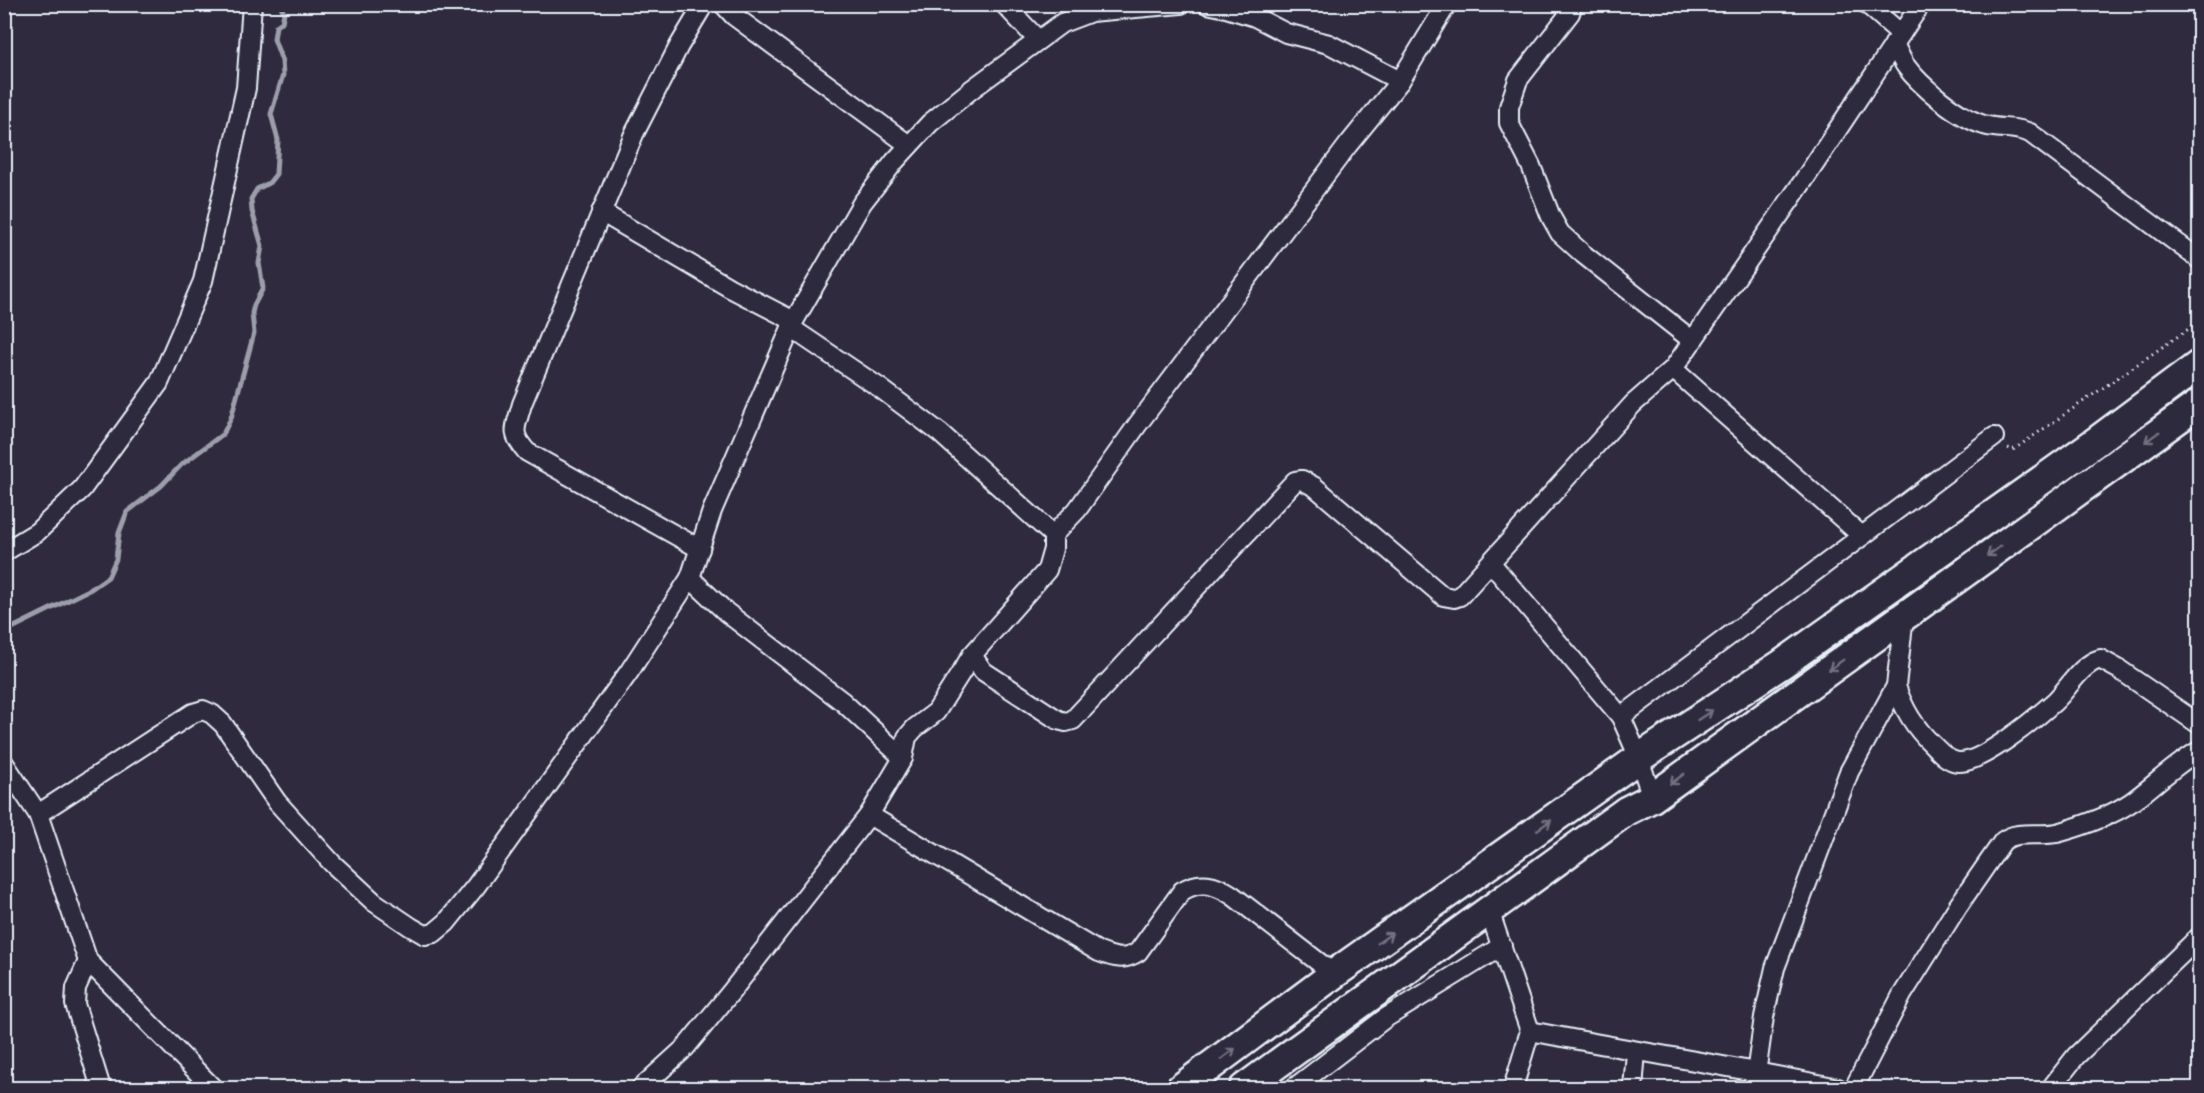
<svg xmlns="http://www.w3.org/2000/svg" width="2204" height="1093" viewBox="0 0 2204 1093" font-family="Kalam,sans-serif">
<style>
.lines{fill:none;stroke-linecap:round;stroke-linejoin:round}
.stream{stroke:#9c9fab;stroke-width:5}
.minor-casing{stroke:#e8f1f8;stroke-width:22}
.primary-casing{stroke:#e8f1f8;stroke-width:33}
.path{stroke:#e8f1f8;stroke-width:3;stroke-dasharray:1.5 4.5;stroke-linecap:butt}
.minor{stroke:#2f2a3d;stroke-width:18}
.primary{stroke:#2f2a3d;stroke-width:28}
.oneway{stroke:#70707e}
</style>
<rect width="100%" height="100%" fill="#2f2a3d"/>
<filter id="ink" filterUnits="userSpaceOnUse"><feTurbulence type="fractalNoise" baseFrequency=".0167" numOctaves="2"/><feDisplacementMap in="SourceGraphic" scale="12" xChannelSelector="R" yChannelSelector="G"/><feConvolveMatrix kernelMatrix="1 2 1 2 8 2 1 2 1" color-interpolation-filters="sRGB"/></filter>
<g filter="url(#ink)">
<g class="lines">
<path class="stream" d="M4,632L91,589L108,577L116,559L119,533L127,512L161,486L181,465L223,434L231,418L254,333L252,313L254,305L263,288L259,263L262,246L252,211L251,199L257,189L269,183L276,174L278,140L271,114L283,75L282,61L274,39L276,26L282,22L284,13L280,4"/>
<defs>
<g id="minor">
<path d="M723,4L734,16L909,145"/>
<path d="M1004,4L1038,40"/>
<path d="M1207,4L1226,8L1255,17L1286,33L1329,44L1400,81"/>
<path d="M1573,4L1570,13L1518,80L1509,107V123L1531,166L1551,217L1560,233L1583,254L1693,341"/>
<path d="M1867,4L1901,34"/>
<path d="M1894,44C1898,51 1901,59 1905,65C1920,86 1959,118 1984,125C1999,130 2015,126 2030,133L2200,260"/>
<path d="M601,212L730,288L794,321"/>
<path d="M791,328L880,388L940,433L1053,535"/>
<path d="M1673,369L1862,536"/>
<path d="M700,549L527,452C509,432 516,428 522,404L634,134L679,46L704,4"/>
<path d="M4,552L37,532L82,489L159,383L203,281L246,88L252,4"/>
<path d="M1491,563L1621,717L1639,758L1652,798"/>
<path d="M972,655L983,671L1058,720L1066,722L1073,720L1295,481L1302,480L1315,487L1443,596L1454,598L1460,596L1633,404L1673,369L1806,177L1921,4"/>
<path d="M1896,686C1903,708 1915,728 1932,744C1939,751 1947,761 1958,762C1981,764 2036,718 2054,702C2069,688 2080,665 2100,659L2120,670L2200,725"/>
<path d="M1621,717L1994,437"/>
<path d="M903,758L843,702L726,612L690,578L712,511L794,321L862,203L895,161L930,123L972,89L1062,23L1091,12L1181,4"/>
<path d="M4,763L38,814L88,961L213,1088"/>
<path d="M38,814L193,713L203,710L212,714L223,724L277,802L332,863L374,902L411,927L425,935L434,933L446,923L476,886L629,672L690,578"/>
<path d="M869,815L1099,952C1115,958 1124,961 1138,952L1182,891C1200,880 1215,884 1232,895L1334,974"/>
<path d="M1489,910L1530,1031L1513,1088"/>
<path d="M88,961L76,988L75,1004L101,1088"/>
<path d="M1530,1031C1633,1051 1736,1067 1838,1088"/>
<path d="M641,1088L685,1048L731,992L869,815L903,758L907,737L915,728L936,712L972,655L1047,570L1053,549V535L1077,510L1138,424L1348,145L1400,81L1447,4"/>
<path d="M1294,1088L1384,1019L1502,946"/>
<path d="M1633,1088L1636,1052"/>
<path d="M1754,1088L1764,1017L1775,968L1849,772L1896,686L1904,616"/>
<path d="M1854,1088L1902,995L1958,906L2003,841C2019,829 2042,838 2061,832C2085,825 2109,817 2130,803C2154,786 2174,765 2200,750"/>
<path d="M2051,1088L2076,1056L2200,936"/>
</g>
<g id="primary">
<path d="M1181,1088L1334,974L1639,758L1782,664L2094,443L2200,364"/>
<path d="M1244,1088L1626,811L1652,798L2200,403"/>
</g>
</defs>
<use href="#minor" class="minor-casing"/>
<use href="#primary" class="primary-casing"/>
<path class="path" d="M2008,448L2013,450L2200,321"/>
<use href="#minor" class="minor"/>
<use href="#primary" class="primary"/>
</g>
<defs><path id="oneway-shaft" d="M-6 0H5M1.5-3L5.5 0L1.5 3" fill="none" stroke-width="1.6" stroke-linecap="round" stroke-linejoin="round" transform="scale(1.5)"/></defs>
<g class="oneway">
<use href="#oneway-shaft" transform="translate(2152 437) rotate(144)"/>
<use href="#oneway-shaft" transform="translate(1994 551) rotate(144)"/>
<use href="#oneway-shaft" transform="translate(1836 665) rotate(144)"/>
<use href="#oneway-shaft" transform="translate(1705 715) rotate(-33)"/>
<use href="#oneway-shaft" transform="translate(1677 779) rotate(144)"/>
<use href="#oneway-shaft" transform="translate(1544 825) rotate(-35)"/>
<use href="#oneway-shaft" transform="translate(1385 938) rotate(-35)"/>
<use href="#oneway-shaft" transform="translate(1228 1054) rotate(-37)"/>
</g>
</g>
<rect width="2204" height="1093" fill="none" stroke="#2f2a3d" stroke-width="24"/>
<rect x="12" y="12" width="2180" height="1069" fill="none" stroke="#e8f1f8" stroke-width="2" filter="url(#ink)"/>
</svg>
